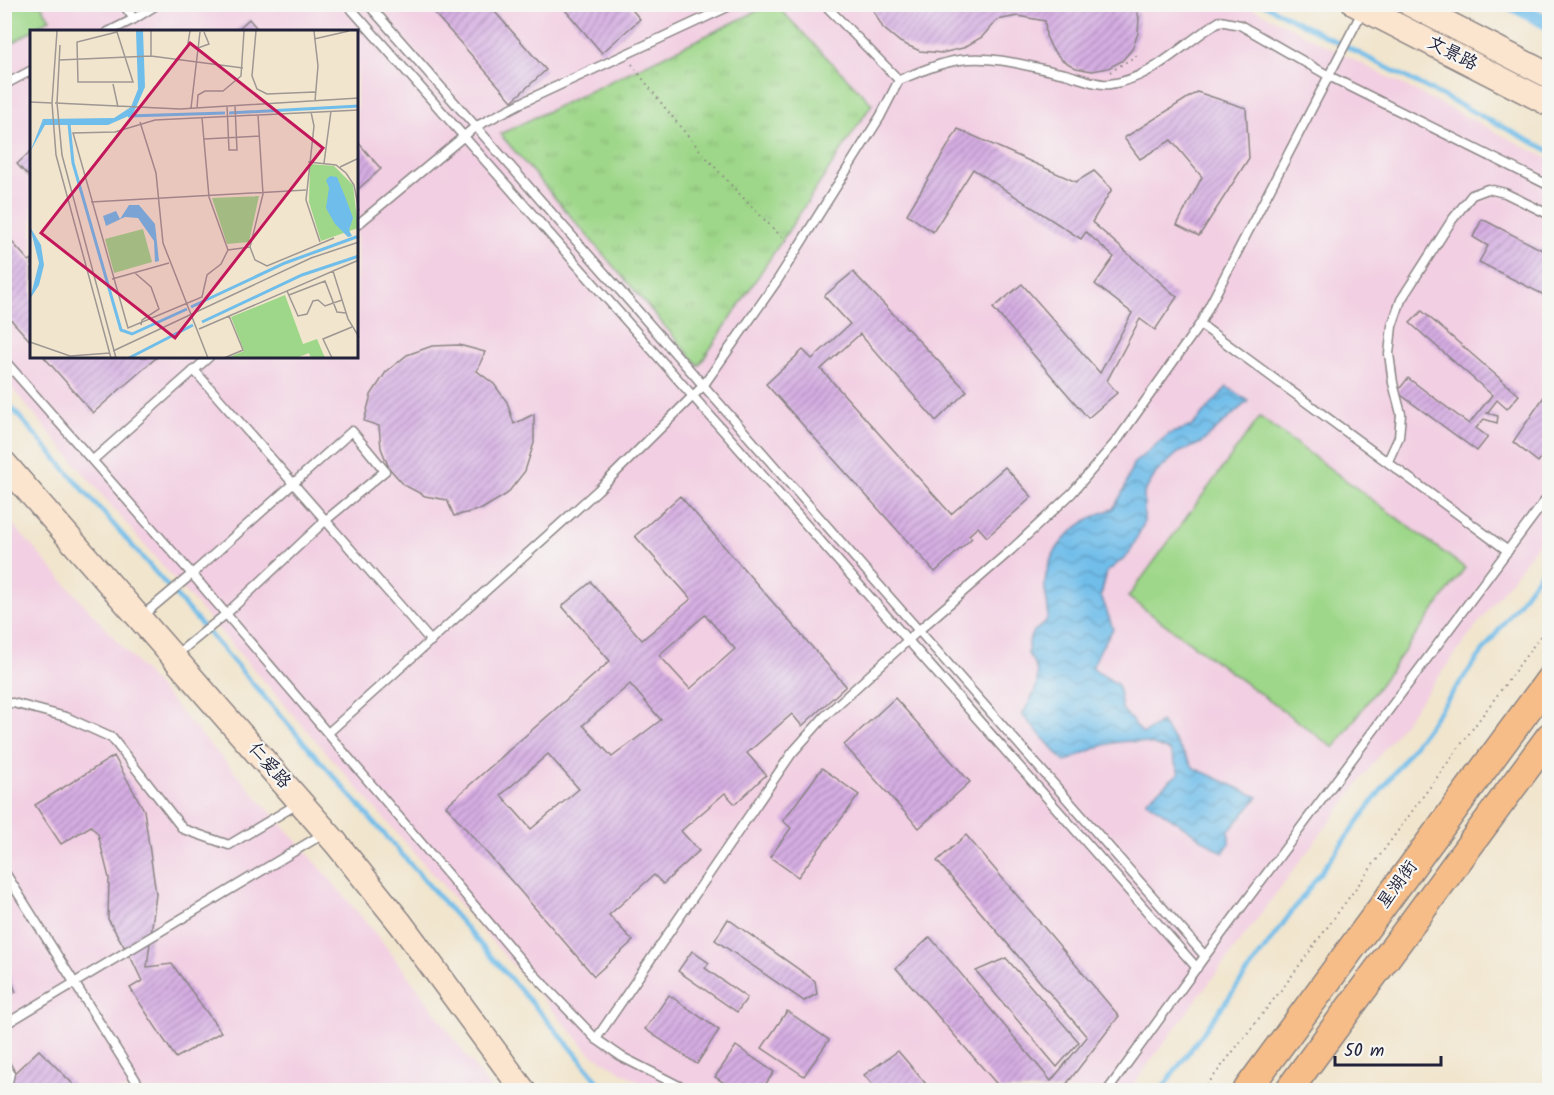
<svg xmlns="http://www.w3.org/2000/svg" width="1554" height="1095" viewBox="0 0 1554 1095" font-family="Kalam,'LXGW WenKai TC',sans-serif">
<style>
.built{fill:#f2cfe2;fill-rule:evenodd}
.grass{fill:url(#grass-tufts);stroke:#607c62;stroke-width:1.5}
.pitch{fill:#9ed789;stroke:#607c62;stroke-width:1.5}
.water{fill:url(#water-waves);stroke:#487092;stroke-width:1.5}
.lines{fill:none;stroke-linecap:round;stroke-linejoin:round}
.stream{stroke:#6fbdea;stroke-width:4.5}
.canal{stroke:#6fbdea;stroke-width:15}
.building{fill:url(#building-hatch);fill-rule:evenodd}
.lane-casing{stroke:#8a8484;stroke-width:11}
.secondary-casing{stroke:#8a8484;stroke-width:27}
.primary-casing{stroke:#8a8484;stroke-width:30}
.path{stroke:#8a8484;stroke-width:2;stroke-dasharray:1.5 4.5;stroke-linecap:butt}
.lane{stroke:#fff;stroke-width:8}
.secondary{stroke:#fce5cf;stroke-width:24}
.primary{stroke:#f7bd88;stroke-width:27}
.labels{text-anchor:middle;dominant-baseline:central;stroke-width:4.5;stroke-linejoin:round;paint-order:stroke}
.street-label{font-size:18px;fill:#22223b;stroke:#f6f6f2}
.inset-river{fill:none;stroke:#6fbdea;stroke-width:3}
.inset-road{fill:none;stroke:#9e9793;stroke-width:1.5}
.view{fill:#c2185b;fill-opacity:0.15;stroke:#c2185b;stroke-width:3}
.inset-edge{fill:none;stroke:#22223b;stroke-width:3}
</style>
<defs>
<pattern id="grass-tufts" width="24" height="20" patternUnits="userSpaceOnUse" patternTransform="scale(1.5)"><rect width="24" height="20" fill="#9ed789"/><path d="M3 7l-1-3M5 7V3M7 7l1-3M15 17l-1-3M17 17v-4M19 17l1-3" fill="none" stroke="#88b877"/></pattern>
<pattern id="water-waves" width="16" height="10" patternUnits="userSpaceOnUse" patternTransform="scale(1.5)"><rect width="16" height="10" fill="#6fbdea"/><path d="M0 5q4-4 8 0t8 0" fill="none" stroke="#5b99bf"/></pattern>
<pattern id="building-hatch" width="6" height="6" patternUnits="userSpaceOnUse" patternTransform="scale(1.5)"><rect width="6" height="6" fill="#d5ade2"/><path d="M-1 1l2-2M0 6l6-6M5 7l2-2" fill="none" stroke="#ac8cb8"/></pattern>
</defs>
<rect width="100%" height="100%" fill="#f6f6f2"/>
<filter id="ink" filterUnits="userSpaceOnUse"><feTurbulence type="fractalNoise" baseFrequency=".0167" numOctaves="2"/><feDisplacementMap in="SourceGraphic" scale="12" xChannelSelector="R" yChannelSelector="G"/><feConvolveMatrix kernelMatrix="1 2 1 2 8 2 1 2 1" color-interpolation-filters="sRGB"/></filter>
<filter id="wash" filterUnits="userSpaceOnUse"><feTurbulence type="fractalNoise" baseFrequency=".008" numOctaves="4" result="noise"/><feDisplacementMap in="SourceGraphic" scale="24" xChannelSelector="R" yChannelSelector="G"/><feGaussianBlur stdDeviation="1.35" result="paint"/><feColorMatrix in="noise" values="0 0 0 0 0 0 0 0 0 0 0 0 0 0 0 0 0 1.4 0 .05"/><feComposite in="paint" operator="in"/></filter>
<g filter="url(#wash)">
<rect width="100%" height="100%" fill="#f1e5cd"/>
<g class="built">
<path d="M4,5H1246L1549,159V529L1129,1090H652L590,1053L146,547L5,380ZM32,32H357V357H32Z"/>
<path d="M4,515L319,866L380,939L419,990L491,1090H5Z"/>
</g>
<path class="grass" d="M770,5H776L872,104L699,366L500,134Z"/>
<g class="pitch">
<path d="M5,4L41,5L50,19L5,48Z"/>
<path d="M1260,417L1465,568L1334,748L1128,597Z"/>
</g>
<path class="water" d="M1227,387L1248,401L1201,443L1178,453L1156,473L1144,493V523L1129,554L1107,572L1101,595L1113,629L1101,648L1092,668L1118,685L1122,709L1143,734L1161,722L1194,768L1258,797L1229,831V844L1223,853L1146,801L1179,773L1170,751C1127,732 1105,743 1065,762L1022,715C1035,693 1046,676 1028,654C1029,649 1028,640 1031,635C1034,629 1044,626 1047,619C1051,605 1043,595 1045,582C1049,545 1079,519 1113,509L1124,490L1133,464L1169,434L1192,426Z"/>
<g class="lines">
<g class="stream">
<path d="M1263,4L1550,151"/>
<path d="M4,399L572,1049L605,1090"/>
<path d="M1161,1090L1550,560"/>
</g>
<path class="canal" d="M1512,4L1550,24"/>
</g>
<g id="blocks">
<g class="building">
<path d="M426,4H488L546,70L512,101Z"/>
<path d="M560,4H627L640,19L602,53Z"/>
<path d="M870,4H1020L1027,7L1049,4H1135L1139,18L1138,33L1132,49L1122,61L1108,68L1092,71L1076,68L1062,60L1052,49L1046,36L1045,21L1018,16L997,20L982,37L963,48L942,53L920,51L900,42L883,28Z"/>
<path d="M249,19L260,32H235Z"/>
<path d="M1197,92L1246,108L1249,158L1199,236L1177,225L1202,177L1171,140L1140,159L1124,138Z"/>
<path d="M958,129L1076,182L1094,171L1112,189L1092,222L1177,297L1155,330L1140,319L1107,381L1117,393L1088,418L993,308L1022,284L1100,373L1132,313L1095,284L1114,257L1086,232L1081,239L973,169L933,232L907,214Z"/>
<path d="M357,141L381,169L357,190Z"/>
<path d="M32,150V180L17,164Z"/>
<path d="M1482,219L1550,254V298L1479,262L1488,246L1473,237Z"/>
<path d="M4,233L29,261L32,259V343L4,312Z"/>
<path d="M853,272L967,391L936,421L860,334L821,369L951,514L1005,467L1032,497L987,537L978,527L969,535L972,538L935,572L766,384L803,350L812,359L850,324L824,296Z"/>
<path d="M1422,311L1519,395L1507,409L1497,400L1487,413L1498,416L1497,423L1484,419L1476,428L1488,437L1477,451L1397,392L1408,378L1469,424L1492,395L1410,323Z"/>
<path d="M459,345L485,352L477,371L494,384L507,402L514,424L534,414V443L525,471L507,494L482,509L454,516L447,500L425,496L404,485L389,468L381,448L379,426L364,421L371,395L386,372L407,355L432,346Z"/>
<path d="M44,357H157L93,413Z"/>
<path d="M1550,388V446L1538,462L1513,442Z"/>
<path d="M680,496L846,686L802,726L792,714L747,753L766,775L735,804L725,793L681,831L699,851L663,884L654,875L609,915L633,941L594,976L446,806L610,661L562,606L591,582L642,640L691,599L635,536ZM705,615L735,649L690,689L659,655ZM630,684L661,720L612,757L583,725ZM548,754L579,789L531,829L501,795Z"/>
<path d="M895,698L970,782L919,828L844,745Z"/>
<path d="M114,756L144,810L156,894L147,967L172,964L221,1032L176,1058L130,988L142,981L132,960L108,919L109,878L98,834L91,826L61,844L35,805Z"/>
<path d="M822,768L859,795L798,877L770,857L791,828L783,821Z"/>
<path d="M966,835L1119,1016L1062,1090H1002L896,968L930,937L1051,1081L1087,1037L937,861Z"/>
<path d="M728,919L815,981L817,994L804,1001L715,940Z"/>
<path d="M692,951L709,963L705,968L747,998L737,1012L678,971Z"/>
<path d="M1006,958L1079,1042L1057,1067L976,971Z"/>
<path d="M4,964L16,992L4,998Z"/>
<path d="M669,995L719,1030L697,1064L645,1029Z"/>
<path d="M787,1011L829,1040L804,1076L762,1048Z"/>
<path d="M736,1046L774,1072L763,1088L767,1090H735L715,1077Z"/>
<path d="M39,1050L79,1090H16L10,1077Z"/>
<path d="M898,1051L931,1090H877L864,1075Z"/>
</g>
</g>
</g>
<g filter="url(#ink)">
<use href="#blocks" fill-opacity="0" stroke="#8a8484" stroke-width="1.5"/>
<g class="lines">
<defs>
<g id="lane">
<path d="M123,4L134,19"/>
<path d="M347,4L1197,968"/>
<path d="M368,4L1205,956"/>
<path d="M824,4L899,80C919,72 939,63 960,60C995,55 1031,67 1065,74C1077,77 1099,86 1110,84C1153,79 1184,42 1220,21L1240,25L1329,76L1550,186"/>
<path d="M108,32L134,19L158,4"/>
<path d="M4,85L32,70"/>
<path d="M357,225L475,127L523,102L734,4"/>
<path d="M1200,324L1508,551"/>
<path d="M4,360L192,574L525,965L596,1039L622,1057L687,1090"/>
<path d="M194,370L431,641"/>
<path d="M93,460L209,357"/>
<path d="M1388,461L1399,437L1401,414L1393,383L1389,354L1392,326L1401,300L1452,220L1472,195L1488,189L1505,193L1550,215"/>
<path d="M142,616L192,574L352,431L385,471L326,520L226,614L176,655"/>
<path d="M4,704L13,703L66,717L112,738L183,829L229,845L299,803"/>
<path d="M328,733L598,490L703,386L777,281L880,117L899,80"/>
<path d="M4,871L142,1090"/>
<path d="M4,1025L323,834"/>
<path d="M596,1039L792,753L825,716L918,631L1011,550L1072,493L1119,438L1200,324L1363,10"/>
<path d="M4,1062L10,1073L6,1090"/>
<path d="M1108,1090L1205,956L1550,494"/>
</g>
<g id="secondary">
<path d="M1355,4L1550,104"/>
<path d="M1410,4L1550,76"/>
<path d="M4,463L336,843L401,924L523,1090"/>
</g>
<g id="primary">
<path d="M1247,1090L1550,679"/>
<path d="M1289,1090L1550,736"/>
</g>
</defs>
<use href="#lane" class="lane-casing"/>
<use href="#secondary" class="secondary-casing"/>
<use href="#primary" class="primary-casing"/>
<g class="path">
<path d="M632,64C678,128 731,188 788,243"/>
<path d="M1110,72L1139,54"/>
<path d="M1203,1090L1285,985L1550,623"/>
</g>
<use href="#lane" class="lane"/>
<use href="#secondary" class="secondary"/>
<use href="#primary" class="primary"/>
</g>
</g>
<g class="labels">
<g class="street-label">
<text transform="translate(1452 54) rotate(27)">文景路</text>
<text transform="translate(269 766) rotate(49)">仁爱路</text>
<text transform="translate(1398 885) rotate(-54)">星湖街</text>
</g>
</g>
<g transform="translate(30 30)">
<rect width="328" height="328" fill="#f1e5cd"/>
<path d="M229,166L219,212L197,214L182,168ZM255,265L273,314L287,309L295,328H281L279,323L266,328H197L214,321L201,287Z" fill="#9ed789"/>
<path d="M280,134L304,136L323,155L328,198L291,211L279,172Z" fill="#9ed789"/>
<path d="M113,199L122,232L84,243L75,209Z" fill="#9ed789"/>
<path d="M106,1H113L115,57L103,84L78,95H15L0,122L13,89L84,88L101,77L108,59ZM300,146L307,147L316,169L323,188L319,200L322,206L318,207L305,194L296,178L299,158L296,150ZM99,175H109L125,194L129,231L125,232L124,211L108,188L95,187L76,196L73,186L86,181L90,189ZM0,197L11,215L14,235L9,255L0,269L9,233Z" fill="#6fbdea"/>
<path class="inset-river" d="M199,83L329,76M98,86L195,83M39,94L43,133L91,300L102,304L157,279M161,277L255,233L329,206M172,292L272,245L329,226M99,328L163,295"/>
<path class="inset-road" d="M27,1L22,73L26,125L81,328M121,1V26M160,1L158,13L168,18L179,14L174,2M226,1L222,46L227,59L237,64L285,62M284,1L288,36L285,71M87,2L103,52H48L47,12ZM284,9L319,1M30,15L27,73L32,125L86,328M29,30L121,26L213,38M83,54L88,77M0,72L22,73M25,73L150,79L329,68M197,76L199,120H207L205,76M161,78L170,2M167,78L168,65L175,61H193L211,46L214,1M281,82L284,96L276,170L290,212M172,88L179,167L198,220M110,92L126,143L133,213L178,328M174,109L230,106M278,132L306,135L316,143L324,155L329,181M294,133L301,81M310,137L329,128M61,172L276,160M304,208L237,236L225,230L220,217L198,220L191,234L177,245L172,267L98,298L43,103L85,102L125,90L329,80M220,217L233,164L228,85M303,241L329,230M105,243L121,257L129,279L112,290L111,295M82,249L139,233M257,261L268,286L277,284L283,271L288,270L295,276L312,270M259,265L295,251L307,282L316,283M169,299L303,241L318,289L329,307M0,312L40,326L80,323M83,321L281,228L329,212M194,328L213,320L199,286M302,328L293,309L322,297"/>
<path class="view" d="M160,13L293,118L145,308L11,203Z"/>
<rect width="328" height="328" class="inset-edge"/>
</g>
<rect width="1554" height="1095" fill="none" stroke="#f6f6f2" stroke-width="24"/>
<path d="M1335 1056v9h106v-9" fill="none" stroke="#22223b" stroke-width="3"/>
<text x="1344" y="1056" font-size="18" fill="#22223b" stroke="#f6f6f2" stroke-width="4.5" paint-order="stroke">50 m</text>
</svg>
